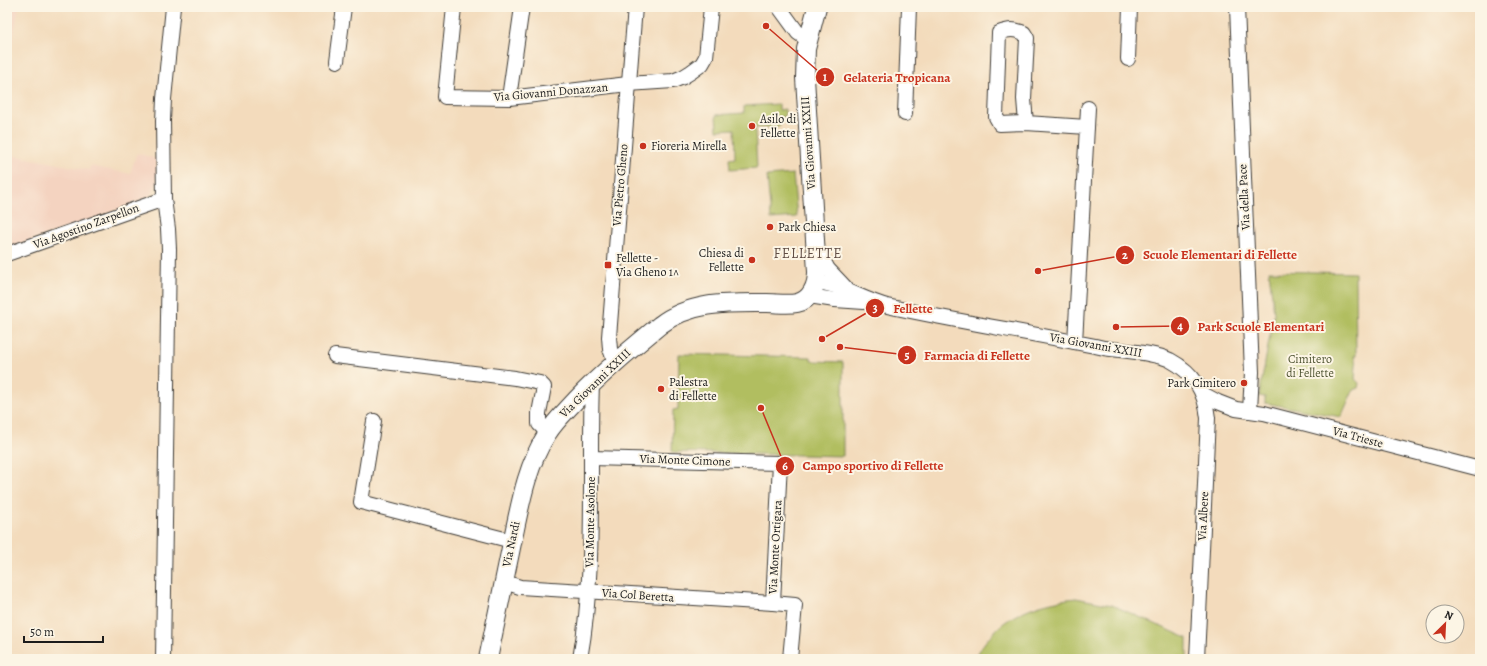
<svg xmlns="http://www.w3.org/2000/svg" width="1487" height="666" viewBox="0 0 1487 666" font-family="Alegreya,serif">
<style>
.built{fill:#f4d3c0}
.green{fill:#b1be60;stroke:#666d3e}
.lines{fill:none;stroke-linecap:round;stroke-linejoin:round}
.minor-casing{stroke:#3c3934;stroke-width:16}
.major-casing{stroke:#3c3934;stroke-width:20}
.minor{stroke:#fff;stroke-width:14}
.major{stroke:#fff;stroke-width:18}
.poi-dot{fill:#c8321e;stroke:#fcf5e5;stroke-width:1.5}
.labels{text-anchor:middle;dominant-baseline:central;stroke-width:4;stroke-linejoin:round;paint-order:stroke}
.street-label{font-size:12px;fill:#1c1c1c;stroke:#fcf5e5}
.poi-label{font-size:12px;fill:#1c1c1c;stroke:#fcf5e5;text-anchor:start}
.park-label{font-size:12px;fill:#505534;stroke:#fcf5e5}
.quarter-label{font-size:14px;letter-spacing:1px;fill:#604d45;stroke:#fcf5e5}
.leader{fill:none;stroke:#c8321e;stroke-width:1.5}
.callout-dot{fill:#c8321e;stroke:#fcf5e5;stroke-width:1.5}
.mark-label{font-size:12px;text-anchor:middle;font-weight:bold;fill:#fff}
.callout-label{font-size:13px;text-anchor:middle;font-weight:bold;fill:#c8321e;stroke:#fcf5e5;stroke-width:4;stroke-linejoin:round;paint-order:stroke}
</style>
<rect width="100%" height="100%" fill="#fcf5e5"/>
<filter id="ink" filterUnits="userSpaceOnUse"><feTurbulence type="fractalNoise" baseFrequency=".025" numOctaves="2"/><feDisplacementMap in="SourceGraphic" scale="8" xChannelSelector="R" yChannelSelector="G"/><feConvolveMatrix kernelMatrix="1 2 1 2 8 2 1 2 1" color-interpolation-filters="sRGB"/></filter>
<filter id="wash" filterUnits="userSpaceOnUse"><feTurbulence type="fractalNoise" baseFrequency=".012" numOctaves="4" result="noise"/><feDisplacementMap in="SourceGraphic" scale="16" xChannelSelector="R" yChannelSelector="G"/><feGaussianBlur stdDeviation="0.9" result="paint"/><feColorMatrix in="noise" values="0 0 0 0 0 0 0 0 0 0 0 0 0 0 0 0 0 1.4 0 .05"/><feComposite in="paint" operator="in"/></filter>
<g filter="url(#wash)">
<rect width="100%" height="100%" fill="#f3dbbc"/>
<g class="built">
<path d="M7,7H19L7,71Z"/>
<path d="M137,153L156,159L157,184L149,197L87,221L7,249V154L89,170L90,166L130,174Z"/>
</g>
<g class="green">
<path d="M779,104V110L785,109V117H779L780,126L755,128L757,168L730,170L729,159L735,158L734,129L717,130L716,115L744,113V106Z"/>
<path d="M793,174L797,217L771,219L767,176Z"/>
<path d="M1269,271L1355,273L1356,356H1354L1356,365L1355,379L1359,383L1358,388L1353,390L1341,417L1265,403V397L1259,396L1274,313Z"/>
<path d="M679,354L811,357V361L843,362V456L672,452L673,410L678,409Z"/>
<path d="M1076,598L1112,605L1187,638V659H975C995,617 1033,603 1076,598Z"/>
</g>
</g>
<g filter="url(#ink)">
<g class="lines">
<defs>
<g id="minor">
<path d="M454,7L445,97L509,98L628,84L673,81L683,77L691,72L702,64L706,57L711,7"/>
<path d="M779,7L798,33L808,40"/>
<path d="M1237,7L1252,372L1250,411"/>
<path d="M1128,59L1130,7"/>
<path d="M337,61L344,7"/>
<path d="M509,98L522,7"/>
<path d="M905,114L909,7"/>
<path d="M1026,123L1024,99L1027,38L1024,33C1014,29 1009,29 999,33L996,117L1000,124L1026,123L1087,127L1075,342"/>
<path d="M1087,127L1088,108"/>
<path d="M816,247L828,269L846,288"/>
<path d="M7,254L164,199"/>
<path d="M816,282C840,284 863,300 887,306C959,322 1032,333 1104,348C1123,351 1153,352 1170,360C1194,373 1205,391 1208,418L1197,659"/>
<path d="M809,296L835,300L864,302"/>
<path d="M335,356L515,378L540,383L544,387L539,413V424L548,433"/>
<path d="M615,363L610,349L609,337L635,7"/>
<path d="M1203,394L1218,402L1236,409L1264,413L1480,469"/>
<path d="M374,421L361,502L512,541"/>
<path d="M591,458L780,463L773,603L795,605L790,659"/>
<path d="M504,582L520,587L773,603"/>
<path d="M163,659L169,249L168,229L164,199L163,121L164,99L173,7"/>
<path d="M580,659C592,592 591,525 591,457C591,433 591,408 592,384"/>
</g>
<path id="major" d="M488,659C496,620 504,582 512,543C520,506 526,467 547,434C555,421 566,411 576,400C602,373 631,349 660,325C691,301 729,303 767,303C776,303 788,305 797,303C811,300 817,285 817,272L805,78L806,49L817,7"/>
</defs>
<use href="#minor" class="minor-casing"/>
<use href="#major" class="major-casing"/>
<use href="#minor" class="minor"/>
<use href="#major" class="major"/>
</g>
</g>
<g class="poi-dot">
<circle cx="752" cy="126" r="4"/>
<circle cx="643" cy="146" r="4"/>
<circle cx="770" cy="227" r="4"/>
<circle cx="752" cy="260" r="4"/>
<rect x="604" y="261" width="8" height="8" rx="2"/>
<circle cx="1244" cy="383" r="4"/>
<circle cx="661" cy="389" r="4"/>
</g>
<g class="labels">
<g class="street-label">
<text transform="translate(551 92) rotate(-5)">Via Giovanni Donazzan</text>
<text transform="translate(808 143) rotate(-94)">Via Giovanni XXIII</text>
<text transform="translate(620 185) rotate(-85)">Via Pietro Gheno</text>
<text transform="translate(1244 197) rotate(-93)">Via della Pace</text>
<text transform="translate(86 226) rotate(-20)">Via Agostino Zarpellon</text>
<text transform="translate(1096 345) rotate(10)">Via Giovanni XXIII</text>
<text transform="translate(595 383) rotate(-44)">Via Giovanni XXIII</text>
<text transform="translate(1358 437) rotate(15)">Via Trieste</text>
<text transform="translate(685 460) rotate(2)">Via Monte Cimone</text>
<text transform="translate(1203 516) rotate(-87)">Via Albere</text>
<text transform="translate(590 522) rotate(-89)">Via Monte Asolone</text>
<text transform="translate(511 544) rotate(-78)">Via Nardi</text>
<text transform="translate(775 547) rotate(-87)">Via Monte Ortigara</text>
<text transform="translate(638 595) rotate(4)">Via Col Beretta</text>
</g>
<g class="poi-label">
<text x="760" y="119">Asilo di<tspan x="760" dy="14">Fellette</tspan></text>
<text x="651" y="146">Fioreria Mirella</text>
<text x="778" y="227">Park Chiesa</text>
<text x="744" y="253" text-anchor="end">Chiesa di<tspan x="744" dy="14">Fellette</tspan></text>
<text x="616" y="258">Fellette -<tspan x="616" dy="14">Via Gheno 1^</tspan></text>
<text x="669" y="382">Palestra<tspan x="669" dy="14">di Fellette</tspan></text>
<text x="1236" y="383" text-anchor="end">Park Cimitero</text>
</g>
<g class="park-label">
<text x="1310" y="359">Cimitero<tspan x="1310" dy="14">di Fellette</tspan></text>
</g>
<g class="quarter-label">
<text x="808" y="253">FELLETTE</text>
</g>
</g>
<path class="leader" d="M766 26L825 77M1038 271L1125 255M822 339L875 308M1116 327L1180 326M840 347L907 355M761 408L785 466"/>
<g class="callout-dot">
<circle cx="766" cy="26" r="4"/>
<circle cx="1038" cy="271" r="4"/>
<circle cx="822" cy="339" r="4"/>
<circle cx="1116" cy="327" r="4"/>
<circle cx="840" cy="347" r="4"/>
<circle cx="761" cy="408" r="4"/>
<circle cx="825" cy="77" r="10"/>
<circle cx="1125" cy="255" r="10"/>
<circle cx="875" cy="308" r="10"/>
<circle cx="1180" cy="326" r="10"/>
<circle cx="907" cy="355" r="10"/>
<circle cx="785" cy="466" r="10"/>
</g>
<g class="mark-label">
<text x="825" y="81">1</text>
<text x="1125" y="259">2</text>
<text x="875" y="312">3</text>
<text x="1180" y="330">4</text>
<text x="907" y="359">5</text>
<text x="785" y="470">6</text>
</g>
<g class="callout-label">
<text x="897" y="82">Gelateria Tropicana</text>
<text x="1220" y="259">Scuole Elementari di Fellette</text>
<text x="913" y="313">Fellette</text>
<text x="1261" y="331">Park Scuole Elementari</text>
<text x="977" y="360">Farmacia di Fellette</text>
<text x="873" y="470">Campo sportivo di Fellette</text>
</g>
<rect width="1487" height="666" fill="none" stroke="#fcf5e5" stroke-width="24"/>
<g transform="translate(1445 624) rotate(24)"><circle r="19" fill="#fcf5e5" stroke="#a29e95"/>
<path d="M0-3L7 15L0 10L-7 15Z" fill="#c8321e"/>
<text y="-6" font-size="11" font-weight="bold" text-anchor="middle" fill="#1c1c1c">N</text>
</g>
<path d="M24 636v6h79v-6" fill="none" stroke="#1c1c1c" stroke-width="2"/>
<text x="30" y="636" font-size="12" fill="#1c1c1c" stroke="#fcf5e5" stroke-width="3" paint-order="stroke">50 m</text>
</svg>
